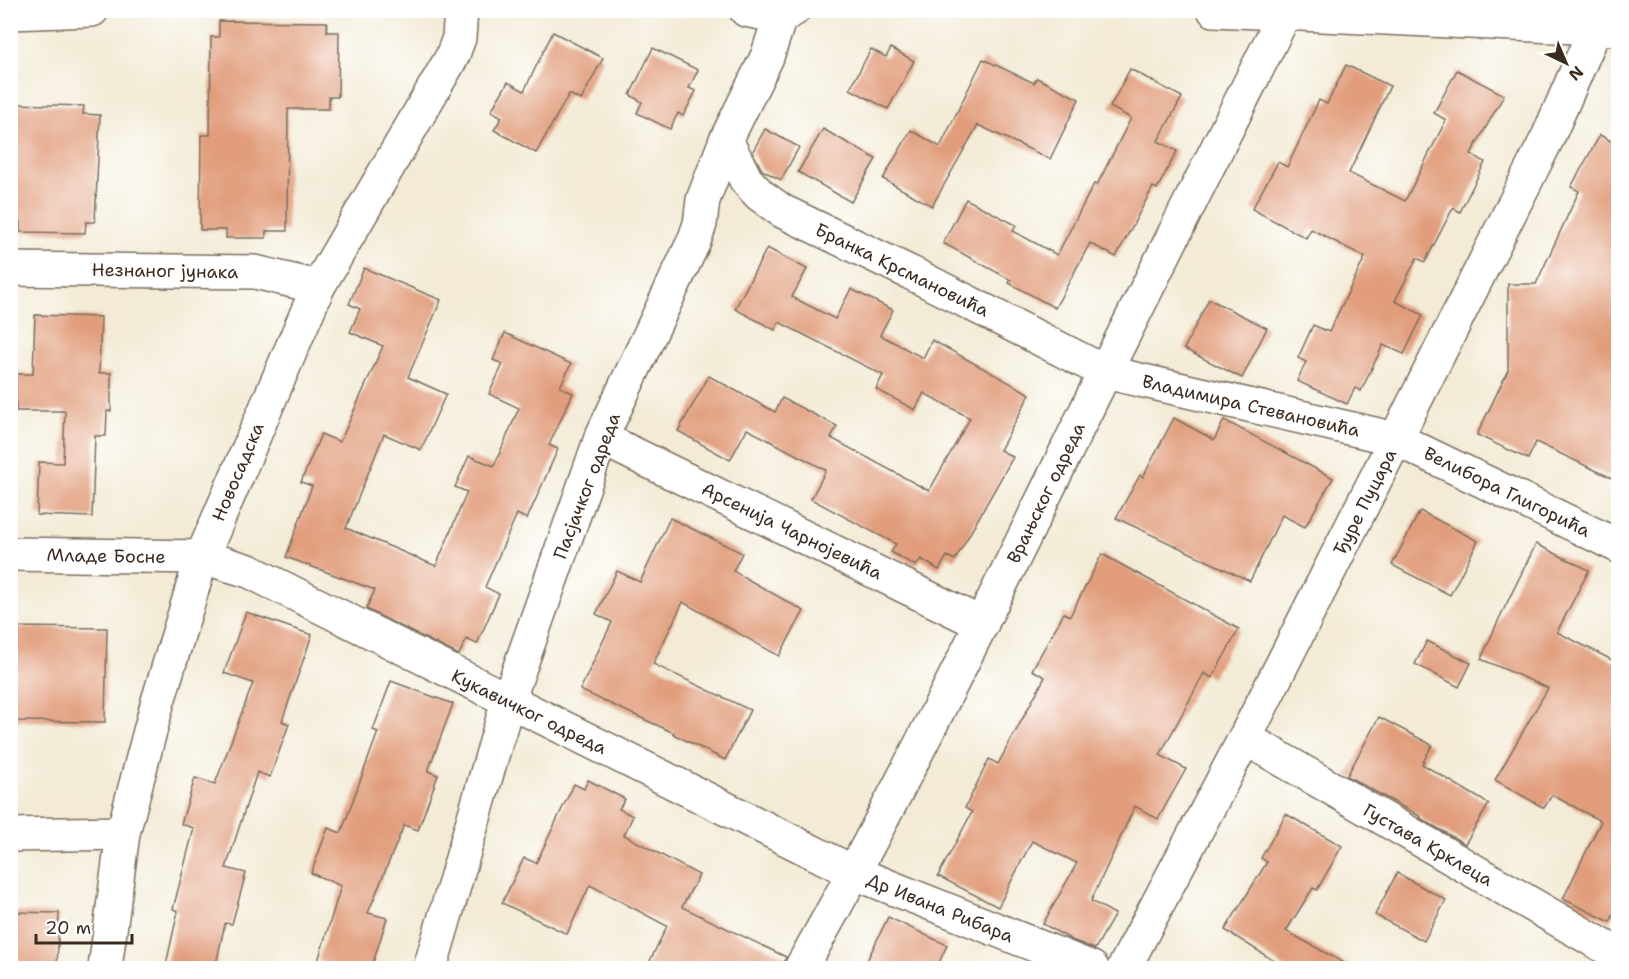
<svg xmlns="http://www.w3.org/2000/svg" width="1629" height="979" viewBox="0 0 1629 979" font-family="'Shantell Sans',sans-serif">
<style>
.building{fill:#e19d7b}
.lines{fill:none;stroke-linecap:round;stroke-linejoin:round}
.minor-casing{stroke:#7b6e5e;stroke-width:36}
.minor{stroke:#fff;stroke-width:33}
.labels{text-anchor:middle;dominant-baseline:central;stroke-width:4.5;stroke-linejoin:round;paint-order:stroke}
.street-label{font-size:18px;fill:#3b2a1e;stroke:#fff}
</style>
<rect width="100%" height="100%" fill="#fff"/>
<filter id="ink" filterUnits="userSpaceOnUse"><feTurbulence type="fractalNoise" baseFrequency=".0167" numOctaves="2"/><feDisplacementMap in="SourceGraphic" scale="12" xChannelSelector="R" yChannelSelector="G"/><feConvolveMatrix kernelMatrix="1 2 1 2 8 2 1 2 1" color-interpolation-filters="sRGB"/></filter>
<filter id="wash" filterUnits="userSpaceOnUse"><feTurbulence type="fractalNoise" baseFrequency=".008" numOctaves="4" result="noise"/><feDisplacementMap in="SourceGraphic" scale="24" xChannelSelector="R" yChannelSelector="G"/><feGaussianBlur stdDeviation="1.35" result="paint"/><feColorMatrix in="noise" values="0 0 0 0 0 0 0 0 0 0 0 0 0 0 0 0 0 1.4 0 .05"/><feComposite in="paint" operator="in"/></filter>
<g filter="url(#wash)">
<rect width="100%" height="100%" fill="#f3ebd6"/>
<g id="blocks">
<g class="building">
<path d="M219,21L327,22V32H339L338,97H329V109H288L287,231H266V238H226V230H200L201,135H210L211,37H219Z"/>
<path d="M553,32L603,58L581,100L569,94L536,153L494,130L502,117L491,111L508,82L524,91Z"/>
<path d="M653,48L698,70L689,88L696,91L683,116L678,113L670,129L637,113L642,102L630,95Z"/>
<path d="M891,48L914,61L888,109L850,89L871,49L886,57Z"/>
<path d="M983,59L1034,83L1037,78L1079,99L1050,159L978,125L932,206L883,179L911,130L940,147Z"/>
<path d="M1346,65L1390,86L1349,173L1405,201L1446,120L1434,113L1457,70L1504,95L1471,154L1485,162L1460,212L1453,208L1425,262L1417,258L1395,301L1423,315L1404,354L1383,345L1361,391L1355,388L1347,404L1297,381L1306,362L1298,358L1313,325L1329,332L1365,257L1311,229L1306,238L1252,209L1278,162L1287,167L1319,100L1327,104Z"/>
<path d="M1130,69L1182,97L1158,141L1177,151L1157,189L1153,187L1116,257L1090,243L1055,308L1009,283L1011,280L943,243L966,199L1016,225L1013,231L1057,255L1094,184L1097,185L1131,118L1110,107Z"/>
<path d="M15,104L84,106L83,114L100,115L95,222H86L85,233L20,232V222H10V112H15Z"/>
<path d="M765,129L799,147L781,180L762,170L754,155L753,151Z"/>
<path d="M823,129L876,159L851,202L798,172Z"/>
<path d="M1600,135L1618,145V481L1536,442L1528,459L1477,435L1508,370V284H1536L1579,191L1571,187Z"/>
<path d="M767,248L807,269L792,297L835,319L851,289L893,310L880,335L923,358L932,340L1030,394L1000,450L1013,457L955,560L947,556L939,570L921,559L916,566L891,552L896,544L811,499L826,470L747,429L730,460L678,431L709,376L775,412L782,398L837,426L831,438L929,491L970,418L924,393L915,410L876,389L883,375L779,322L775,330L735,309Z"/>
<path d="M364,268L441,300L408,377L446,394L421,450L384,434L346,528L436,566L467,492L455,487L469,456L494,466L519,408L489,394L503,364L493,360L505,333L571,364L560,387L573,393L549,445L558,449L527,519L517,514L485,587L499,594L477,644L466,639L459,655L366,609L375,590L286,557L312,486L301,482L321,434L340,442L383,346L350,332L360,309L349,304Z"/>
<path d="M1209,299L1267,328L1242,378L1184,349Z"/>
<path d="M35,315L101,317L99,373H111V411H107L106,436H95L92,517L37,515L39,462L63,463L65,411H16V374H33Z"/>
<path d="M1174,418L1214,440L1224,420L1333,478L1305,527L1282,515L1250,581L1116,518L1140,475L1143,477Z"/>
<path d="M1420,511L1478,541L1450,595L1392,565Z"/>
<path d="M670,518L742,553L733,571L804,611L779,656L683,602L653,664L750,710L725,760L673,734L674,733L580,690L612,622L596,614L617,571L640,582Z"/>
<path d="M1536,544L1589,570L1557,632L1618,663V906L1610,922L1563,899L1601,821L1552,795L1544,808L1495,780L1548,688L1481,659L1499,619Z"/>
<path d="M1102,554L1239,629L1212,678L1204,673L1160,755L1186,769L1158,819L1135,806L1091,901L1115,914L1095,949L1072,940L1043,924L1077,863L1032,841L998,907L938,876L972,812L965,808L989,759L998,764L1045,677L1032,670L1064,613L1070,616Z"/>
<path d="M246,612L312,635L282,721L289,724L270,777L257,772L226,868L246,873L232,924L225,923L215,969H165L178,911L173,909L194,828L181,824L195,778L215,784L253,683L224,673Z"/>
<path d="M10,627L107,628L105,722L10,721Z"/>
<path d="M1427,641L1471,663L1459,687L1415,664Z"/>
<path d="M391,681L453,704L428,771L438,775L418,830L404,825L368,913L387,918L371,969H341L318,961L341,886L311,873L328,828L341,833L378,732L373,730Z"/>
<path d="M1379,717L1432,745L1422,764L1489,804L1465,844L1420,818L1421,817L1347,776Z"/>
<path d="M588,780L625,799L619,809L633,816L624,835L699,875L682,907L786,957L782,969H646L667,926L590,885L567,934L502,903L524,858L536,863L574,784L584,789Z"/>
<path d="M1286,814L1342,846L1317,890L1313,888L1286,931L1355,969H1287L1225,930L1267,862L1261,858Z"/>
<path d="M1397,873L1446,900L1424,941L1375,915Z"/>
<path d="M10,912L59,913L57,969H10Z"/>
<path d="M888,917L947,945L936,969H882L867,961Z"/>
</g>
</g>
</g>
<g filter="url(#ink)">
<use href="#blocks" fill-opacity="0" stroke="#7b6e5e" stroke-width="1.5"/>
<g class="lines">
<defs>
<g id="minor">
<path d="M746,10L780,17L793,10"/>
<path d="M1214,10L1618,29"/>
<path d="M10,13L92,10"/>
<path d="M726,140L746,180L760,195L782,211L911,273L1105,372L1396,439L1618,546"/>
<path d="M10,269L255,272L318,287"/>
<path d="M601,438L982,624"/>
<path d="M10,554L202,557L249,571L855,873L1092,968"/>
<path d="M1245,738L1612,951"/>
<path d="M10,835L123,833"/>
<path d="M105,968L123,833L158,701L202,557L318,287L452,57L459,38L461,10"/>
<path d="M430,968L508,701L601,438L694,241L700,224L703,200L726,140L767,57L780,17"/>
<path d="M801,968C910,775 1006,574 1104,374C1163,254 1224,134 1285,13"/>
<path d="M1124,968L1245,738L1548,137L1595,29"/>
</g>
</defs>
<use href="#minor" class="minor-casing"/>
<use href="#minor" class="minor"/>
</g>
</g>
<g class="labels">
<g class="street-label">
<text transform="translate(902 270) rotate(26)">Бранка Крсмановића</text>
<text transform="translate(165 271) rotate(1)">Незнаног јунака</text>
<text transform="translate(1251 406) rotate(13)">Владимира Стевановића</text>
<text transform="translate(238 472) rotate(-67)">Новосадска</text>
<text transform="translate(587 486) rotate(-69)">Пасјачког одреда</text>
<text transform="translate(1507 492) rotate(26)">Велибора Глигорића</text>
<text transform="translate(1046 493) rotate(-64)">Врањског одреда</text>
<text transform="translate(1365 502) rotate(-63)">Ђуре Пуцара</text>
<text transform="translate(792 531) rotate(26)">Арсенија Чарнојевића</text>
<text transform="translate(106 556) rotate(1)">Младе Босне</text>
<text transform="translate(529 712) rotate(26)">Кукавичког одреда</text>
<text transform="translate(1428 845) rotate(30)">Густава Крклеца</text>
<text transform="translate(940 908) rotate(22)">Др Ивана Рибара</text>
</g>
</g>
<rect width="1629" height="979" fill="none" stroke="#fff" stroke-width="36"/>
<g transform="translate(1566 63) rotate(136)" stroke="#ffffff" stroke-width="4.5" paint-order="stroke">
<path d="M0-4.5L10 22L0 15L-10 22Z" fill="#3b2a1e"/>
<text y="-9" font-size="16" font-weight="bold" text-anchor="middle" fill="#3b2a1e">N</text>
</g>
<path d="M36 934v9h96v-9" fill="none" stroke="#3b2a1e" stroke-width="3"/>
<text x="45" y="934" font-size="18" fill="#3b2a1e" stroke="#ffffff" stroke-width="4.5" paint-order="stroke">20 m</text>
</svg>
